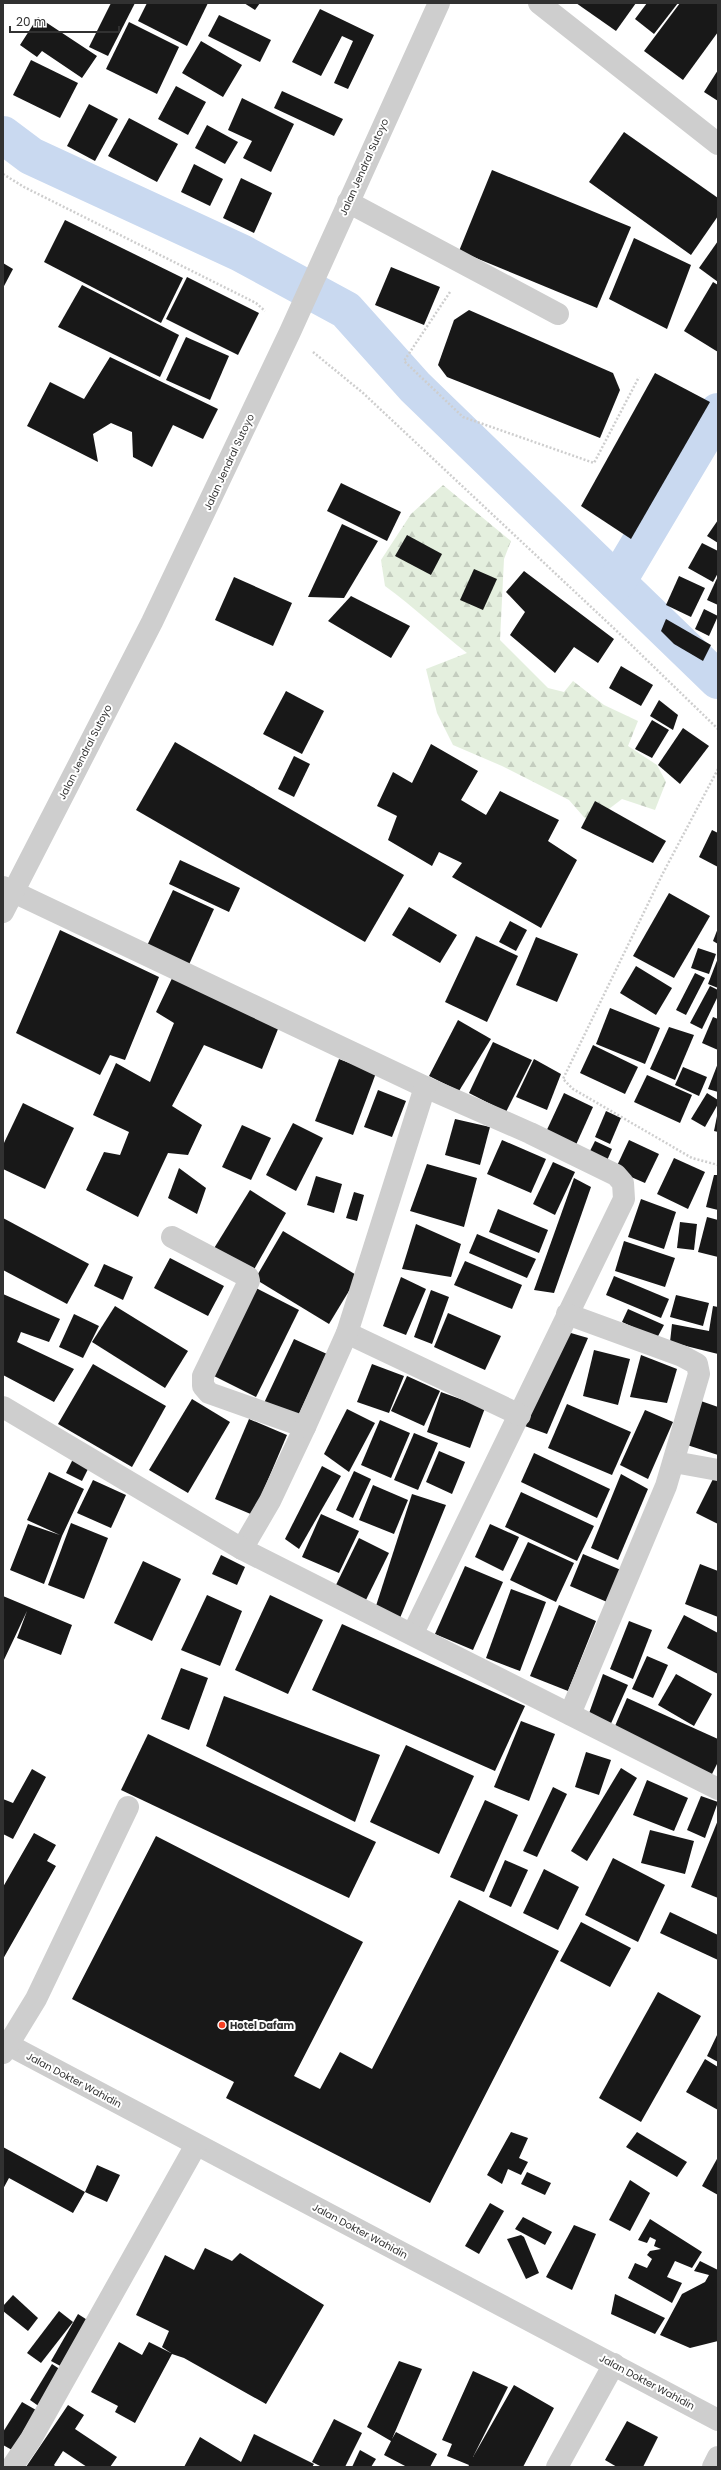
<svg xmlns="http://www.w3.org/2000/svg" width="721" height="2470" viewBox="0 0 721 2470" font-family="Poppins,sans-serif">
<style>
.forest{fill:url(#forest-firs)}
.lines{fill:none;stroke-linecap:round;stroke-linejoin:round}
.canal{stroke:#c9d9f0;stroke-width:38}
.building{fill:#181818}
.path{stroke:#cecece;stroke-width:2.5;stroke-dasharray:2 2;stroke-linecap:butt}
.minor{stroke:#cecece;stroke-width:22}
.poi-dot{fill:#f64125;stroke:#fff;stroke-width:1.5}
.labels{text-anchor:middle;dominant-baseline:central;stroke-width:4;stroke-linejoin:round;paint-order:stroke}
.street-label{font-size:10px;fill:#313131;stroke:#fff}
.poi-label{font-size:10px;font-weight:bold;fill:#313131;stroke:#fff;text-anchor:start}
</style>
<defs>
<pattern id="forest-firs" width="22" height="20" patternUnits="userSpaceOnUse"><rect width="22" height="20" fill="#e4efde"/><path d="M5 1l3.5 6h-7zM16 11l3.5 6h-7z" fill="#c4cdbf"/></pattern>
</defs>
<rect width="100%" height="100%" fill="#fff"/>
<path class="forest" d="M443,485L511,541L504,559L500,640L548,688L564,692L573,681L604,705L638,721L628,746L657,765L666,782L655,810L622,799L601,815L596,831L569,800L502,766L453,745L437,713L426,669L467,653C439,631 414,607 385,586L381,560L411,514Z"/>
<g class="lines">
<g class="canal">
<path d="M3,135L31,156L241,253L346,310L415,387L718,680"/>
<path d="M617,582L718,412"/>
</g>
</g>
<g class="building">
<path d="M111,3H135L108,56L89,47Z"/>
<path d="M147,3H208L187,46L138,21Z"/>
<path d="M244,3H260L255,10Z"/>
<path d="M576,3H636L616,31Z"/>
<path d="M647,3H678L654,34L635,19Z"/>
<path d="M680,3H718V32L683,80L644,51Z"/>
<path d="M320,9L374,35L348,89L334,83L353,41L342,36L321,76L292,62Z"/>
<path d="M219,15L271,40L260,62L208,36Z"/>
<path d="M38,17L97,56L82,78L42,51L37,57L20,45Z"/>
<path d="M129,22L179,47L157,94L106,69Z"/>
<path d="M201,41L242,65L223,97L182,73Z"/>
<path d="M31,60L78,83L60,118L13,95Z"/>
<path d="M718,70V101L704,92Z"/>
<path d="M176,86L206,102L188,135L158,119Z"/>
<path d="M282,91L343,119L334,136L274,108Z"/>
<path d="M242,98L294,124L271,172L243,158L252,141L228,130Z"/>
<path d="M89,104L118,119L95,161L67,146Z"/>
<path d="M129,118L178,144L157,182L108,156Z"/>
<path d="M207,125L238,142L225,164L195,148Z"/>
<path d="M624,132L718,198V216L691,255L589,182Z"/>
<path d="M194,164L223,179L210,206L181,192Z"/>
<path d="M492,170L631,227L597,308L459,251Z"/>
<path d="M241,178L272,193L254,233L223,218Z"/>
<path d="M65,220L183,278L161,323L44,262Z"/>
<path d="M634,238L691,265L667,329L609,299Z"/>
<path d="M718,241V282L699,268Z"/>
<path d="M3,263L13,269L3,288Z"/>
<path d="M391,267L440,287L424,325L375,305Z"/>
<path d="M187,277L259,313L238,355L166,319Z"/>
<path d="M713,282L718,285V352L684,331Z"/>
<path d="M82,285L179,335L160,377L58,327Z"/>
<path d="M469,310L613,373L620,390L600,438L447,377L438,365L454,320Z"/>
<path d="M186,337L229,356L210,400L166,380Z"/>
<path d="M110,357L218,409L203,439L173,425L152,467L133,457L132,432L111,423L93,434L98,462L27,426L50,382L84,399Z"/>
<path d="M655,373L710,402L631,539L581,506Z"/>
<path d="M341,483L401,512L387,541L327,511Z"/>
<path d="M718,520V543L707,536Z"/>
<path d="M342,524L378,541L344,598L308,597Z"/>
<path d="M407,535L442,554L431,575L395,556Z"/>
<path d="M702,543L718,551V573L713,582L688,568Z"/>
<path d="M474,569L497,579L483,610L460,600Z"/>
<path d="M524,571L614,639L598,663L574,647L555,673L510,635L525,612L506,592Z"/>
<path d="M679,576L705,588L691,617L666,605Z"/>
<path d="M718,576V605L707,600Z"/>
<path d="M234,577L292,603L273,646L215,620Z"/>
<path d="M351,596L410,626L391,658L328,621Z"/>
<path d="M704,609L718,616L709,636L695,629Z"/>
<path d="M666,619L711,645L703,661L674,644L661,631Z"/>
<path d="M621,666L653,685L641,706L609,688Z"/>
<path d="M286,691L324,711L302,754L263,734Z"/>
<path d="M659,700L678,715L673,730L650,716Z"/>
<path d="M652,720L669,730L652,758L635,749Z"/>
<path d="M683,728L709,746L680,784L658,765Z"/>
<path d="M175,742L404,875L365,942L136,810Z"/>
<path d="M431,744L478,771L461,800L486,815L500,791L559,820L548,841L577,860L541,928L452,877L462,863L439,852L432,866L388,840L397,816L377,806L393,772L412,783Z"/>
<path d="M294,756L310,764L294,797L278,789Z"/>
<path d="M595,801L666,841L653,863L581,828Z"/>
<path d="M712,830L718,833V867L699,857Z"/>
<path d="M180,860L240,888L229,912L169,884Z"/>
<path d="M173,890L214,909L187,969L145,950Z"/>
<path d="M669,893L710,916L674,978L633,956Z"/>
<path d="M409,907L457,935L440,963L392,935Z"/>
<path d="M510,921L527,930L516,951L499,942Z"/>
<path d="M718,928V944L713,941Z"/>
<path d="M60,930L159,977L125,1060L110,1055L100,1075L16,1033Z"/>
<path d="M476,936L518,956L487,1022L445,1002Z"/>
<path d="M536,937L578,954L557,1002L516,985Z"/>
<path d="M698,948L716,954L709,974L691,968Z"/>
<path d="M718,958V988L708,984Z"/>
<path d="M636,966L672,988L656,1015L620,993Z"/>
<path d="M175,972L278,1029L262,1069L204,1045L172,1106L202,1125L188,1155L168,1153L138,1217L86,1190L104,1152L120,1155L129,1132L93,1115L116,1063L150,1082L174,1023L156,1012Z"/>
<path d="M695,973L705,978L686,1015L676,1010Z"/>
<path d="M710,986L718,990V996L702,1029L690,1023Z"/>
<path d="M610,1008L660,1028L645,1064L596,1044Z"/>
<path d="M713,1017L718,1019V1050L702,1043Z"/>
<path d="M458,1020L491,1039L459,1091L429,1076Z"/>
<path d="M669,1027L694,1035L675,1080L650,1069Z"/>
<path d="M493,1042L532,1060L506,1112L469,1093Z"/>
<path d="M593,1045L638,1067L625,1094L580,1073Z"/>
<path d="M339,1059L376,1073L353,1135L315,1121Z"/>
<path d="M534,1059L561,1074L547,1110L516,1097Z"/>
<path d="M718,1063V1092L708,1089Z"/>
<path d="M683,1067L707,1077L699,1096L675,1085Z"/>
<path d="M647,1075L692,1095L680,1123L634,1102Z"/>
<path d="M378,1090L406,1101L392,1137L364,1127Z"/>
<path d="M564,1093L593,1107L575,1147L545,1134Z"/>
<path d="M707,1093L718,1100V1104L705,1127L691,1119Z"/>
<path d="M23,1103L74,1128L45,1189L3,1169V1145Z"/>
<path d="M606,1111L621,1118L610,1144L595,1137Z"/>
<path d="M717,1116H718V1132L714,1131Z"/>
<path d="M455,1119L490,1127L480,1165L445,1155Z"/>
<path d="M293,1123L323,1138L296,1191L266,1175Z"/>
<path d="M242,1125L271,1138L251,1180L222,1167Z"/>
<path d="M502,1140L546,1159L531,1193L487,1174Z"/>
<path d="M629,1140L659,1154L645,1183L615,1170Z"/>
<path d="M595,1141L612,1149L606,1163L588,1155Z"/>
<path d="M674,1158L705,1172L688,1209L657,1194Z"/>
<path d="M553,1162L575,1172L555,1215L533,1204Z"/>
<path d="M427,1164L477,1178L464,1227L410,1211Z"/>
<path d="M179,1168L206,1188L197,1214L168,1198Z"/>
<path d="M714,1175H718V1210L706,1207Z"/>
<path d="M316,1176L342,1184L334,1213L307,1205Z"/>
<path d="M574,1178L591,1187L554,1293L534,1290Z"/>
<path d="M250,1190L286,1213L252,1273L213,1250Z"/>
<path d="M354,1192L364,1195L357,1221L346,1218Z"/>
<path d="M641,1199L676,1212L664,1249L628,1237Z"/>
<path d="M498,1209L548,1230L539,1253L489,1232Z"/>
<path d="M707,1217L718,1220V1257L698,1252Z"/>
<path d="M3,1218L89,1264L67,1304L3,1270Z"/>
<path d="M680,1222L697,1224L694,1250L677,1248Z"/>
<path d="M416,1224L461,1244L451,1277L402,1269Z"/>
<path d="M283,1231L358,1276L329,1324L255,1279Z"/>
<path d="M477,1234L536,1259L527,1278L469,1253Z"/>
<path d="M624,1241L675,1258L665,1287L615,1271Z"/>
<path d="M170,1258L224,1286L208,1316L154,1288Z"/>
<path d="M465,1261L522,1285L512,1309L454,1285Z"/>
<path d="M104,1264L133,1277L123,1300L94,1286Z"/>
<path d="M614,1276L669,1299L661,1318L606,1295Z"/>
<path d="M401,1277L426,1289L406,1335L383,1326Z"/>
<path d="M250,1285L299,1310L256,1397L206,1372Z"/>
<path d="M431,1290L449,1297L432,1344L414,1337Z"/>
<path d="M3,1294L60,1319L49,1342L21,1332L17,1342L74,1369L54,1402L3,1375Z"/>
<path d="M676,1295L709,1303L703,1326L670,1317Z"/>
<path d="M115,1306L188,1351L165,1388L92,1342Z"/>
<path d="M713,1306L718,1307V1354L670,1342L672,1324L709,1331Z"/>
<path d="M628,1309L664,1325L657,1338L622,1322Z"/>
<path d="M448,1313L501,1336L485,1370L434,1347Z"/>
<path d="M74,1314L99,1326L83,1358L59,1347Z"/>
<path d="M564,1331L588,1338L547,1434L522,1425Z"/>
<path d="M294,1339L327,1354L297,1418L264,1403Z"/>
<path d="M594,1350L630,1359L618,1405L583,1396Z"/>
<path d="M641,1355L677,1369L667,1403L630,1397Z"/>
<path d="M93,1364L166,1406L132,1467L58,1424Z"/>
<path d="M372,1364L404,1376L389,1413L357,1402Z"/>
<path d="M407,1376L440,1391L424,1426L391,1411Z"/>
<path d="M441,1392L485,1408L470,1448L427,1432Z"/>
<path d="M192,1399L230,1422L188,1493L149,1470Z"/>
<path d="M698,1400L718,1407V1455L684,1444Z"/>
<path d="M567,1404L631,1432L612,1475L548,1448Z"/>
<path d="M347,1409L375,1423L349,1472L324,1454Z"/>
<path d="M645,1410L673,1422L648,1479L620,1465Z"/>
<path d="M249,1419L287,1435L253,1515L215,1499Z"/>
<path d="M380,1420L410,1433L391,1478L361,1465Z"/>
<path d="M414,1433L438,1443L418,1490L394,1480Z"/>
<path d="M439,1451L465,1462L452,1494L426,1482Z"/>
<path d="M534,1453L610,1489L597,1518L521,1482Z"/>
<path d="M74,1457L90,1465L82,1481L66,1473Z"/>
<path d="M322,1466L341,1476L299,1549L285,1539Z"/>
<path d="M354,1471L371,1479L353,1518L336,1510Z"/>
<path d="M49,1472L84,1489L62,1536L44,1584L10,1570L28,1524L60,1535L27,1520Z"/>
<path d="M621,1474L648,1489L618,1560L591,1548Z"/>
<path d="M714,1477L718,1479V1524L696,1513Z"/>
<path d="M93,1480L126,1495L111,1528L77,1513Z"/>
<path d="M373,1485L408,1500L394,1534L359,1520Z"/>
<path d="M521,1492L594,1526L577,1561L505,1527Z"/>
<path d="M412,1494L446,1505L400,1618L375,1609Z"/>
<path d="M321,1514L359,1531L339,1573L302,1557Z"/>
<path d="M71,1523L108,1538L84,1599L48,1585Z"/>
<path d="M490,1524L519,1537L503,1571L475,1557Z"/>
<path d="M359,1538L389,1553L363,1606L333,1591Z"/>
<path d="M528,1542L574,1563L556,1602L510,1580Z"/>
<path d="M583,1554L621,1570L607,1602L570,1586Z"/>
<path d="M221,1555L245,1567L237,1585L212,1574Z"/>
<path d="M143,1561L181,1579L152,1641L114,1623Z"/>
<path d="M700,1564L718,1571V1617L685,1604Z"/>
<path d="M465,1566L503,1582L473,1650L435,1634Z"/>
<path d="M511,1589L546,1602L520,1671L486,1658Z"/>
<path d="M207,1595L242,1611L220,1666L181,1650Z"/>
<path d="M270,1595L323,1620L288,1694L235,1670Z"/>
<path d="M3,1596L72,1625L61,1655L17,1638L27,1611L3,1662Z"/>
<path d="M559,1605L596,1621L568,1691L530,1676Z"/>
<path d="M684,1615L718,1633V1674L667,1648Z"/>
<path d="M629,1621L652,1630L633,1679L610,1669Z"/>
<path d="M342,1624L525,1706L495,1771L312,1690Z"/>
<path d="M647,1656L668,1665L653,1698L632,1689Z"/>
<path d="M181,1668L208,1678L189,1730L161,1719Z"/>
<path d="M603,1674L628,1685L609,1728L587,1719Z"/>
<path d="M676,1674L712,1694L694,1726L658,1705Z"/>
<path d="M224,1696L380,1755L355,1822L206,1746Z"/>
<path d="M627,1698L718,1739V1762L710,1778L612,1733Z"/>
<path d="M521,1721L555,1734L529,1801L494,1787Z"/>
<path d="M148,1734L376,1842L349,1898L121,1790Z"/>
<path d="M406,1745L474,1776L439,1854L370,1822Z"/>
<path d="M586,1752L611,1760L599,1795L575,1787Z"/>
<path d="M621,1768L637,1778L587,1861L571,1851Z"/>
<path d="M32,1769L46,1777L13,1839L3,1834V1799L13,1803Z"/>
<path d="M647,1780L688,1798L674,1831L633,1815Z"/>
<path d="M553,1787L567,1794L537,1857L523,1851Z"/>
<path d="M701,1796L718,1802L705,1838L687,1830Z"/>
<path d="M485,1800L518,1815L484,1892L450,1877Z"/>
<path d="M718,1820V1898L691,1887Z"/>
<path d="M650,1830L694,1841L685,1874L641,1863Z"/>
<path d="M34,1833L56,1845L47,1861L56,1866L3,1959V1887Z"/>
<path d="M156,1836L363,1942L294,2076L320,2089L340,2052L372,2069L459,1900L559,1951L430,2203L226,2098L234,2082L72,1999Z"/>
<path d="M613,1858L665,1885L638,1942L585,1915Z"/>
<path d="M505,1860L528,1870L511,1907L489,1897Z"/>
<path d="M544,1869L579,1887L558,1930L523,1913Z"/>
<path d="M670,1912L718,1935V1960L660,1933Z"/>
<path d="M581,1922L631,1948L610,1987L560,1961Z"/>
<path d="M658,1992L701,2016L641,2122L599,2098Z"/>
<path d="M718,2033V2062L707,2056Z"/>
<path d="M705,2059L718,2067V2110L686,2092Z"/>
<path d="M511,2132L528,2138L519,2158L528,2162L521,2175L508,2169L502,2184L487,2175Z"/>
<path d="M637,2132L687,2162L677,2177L626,2147Z"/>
<path d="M3,2147L85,2192L73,2213L9,2178L3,2189Z"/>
<path d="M718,2157V2195L702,2186Z"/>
<path d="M97,2165L120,2175L107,2202L85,2192Z"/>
<path d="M527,2172L551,2183L545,2195L521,2184Z"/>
<path d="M630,2180L650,2193L630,2231L609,2220Z"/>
<path d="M490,2203L504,2211L479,2254L465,2246Z"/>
<path d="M523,2217L552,2232L545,2245L515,2229Z"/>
<path d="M650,2219L702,2252L692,2268L675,2261L667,2277L682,2283L672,2303L628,2278L635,2263L647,2268L652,2259L647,2255L650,2251L661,2249L654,2246L656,2240L650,2237L647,2243L638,2240Z"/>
<path d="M574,2225L596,2234L572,2290L546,2277Z"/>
<path d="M521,2235L524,2237L539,2273L526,2279L507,2239Z"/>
<path d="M205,2248L232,2261L240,2253L324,2305L266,2404L184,2358L172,2354L135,2423L115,2412L118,2406L91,2392L119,2342L142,2355L149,2342L171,2353L162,2347L169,2331L136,2315L165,2255L194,2270Z"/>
<path d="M700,2261L718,2270V2341L690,2348L660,2335L682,2294L705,2282L709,2275L694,2271Z"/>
<path d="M615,2294L665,2318L655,2334L611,2314Z"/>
<path d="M13,2295L38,2318L28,2331L3,2311V2306Z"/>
<path d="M59,2311L73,2322L41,2363L27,2353Z"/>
<path d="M78,2314L92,2323L66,2369L51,2361Z"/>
<path d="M399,2361L422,2369L392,2439L396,2432L437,2454L430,2467H407L384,2455L391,2441L367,2427Z"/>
<path d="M52,2364L64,2372L40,2407L30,2400Z"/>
<path d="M473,2371L508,2387L473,2457L514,2385L554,2408L523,2467H468L469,2465L447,2456L452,2444L442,2440Z"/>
<path d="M22,2402L36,2410L12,2450L3,2445V2432Z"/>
<path d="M68,2405L84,2415L75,2429L117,2457L110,2467H87L63,2451L54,2465L56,2467H26Z"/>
<path d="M334,2419L362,2433L345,2467H322L312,2462Z"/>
<path d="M627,2421L658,2437L643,2467H617L605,2460Z"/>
<path d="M254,2434L314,2464L312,2467H184L200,2437L241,2462Z"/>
<path d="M360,2450L376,2459L371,2467H352Z"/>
</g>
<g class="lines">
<g class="path">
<path d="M3,174L24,187L256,303L265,311"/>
<path d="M450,292L404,361L463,417L594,463L639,377"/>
<path d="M313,352L363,393L621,635L718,729"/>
<path d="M718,769L662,875L563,1079L573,1089L692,1158L718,1165"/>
</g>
<g class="minor">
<path d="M539,3L718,144"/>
<path d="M348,202L558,314"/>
<path d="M3,887L425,1087L530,1133L616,1175L623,1183L624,1199L413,1633"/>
<path d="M3,912L152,622L290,332L439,3"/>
<path d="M172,1237L248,1277L249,1281L203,1376V1386L209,1393L305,1427L270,1501L242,1549"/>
<path d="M567,1314L682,1356L697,1364L699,1374L666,1486L570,1714"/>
<path d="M347,1333L520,1415"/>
<path d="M3,1407L242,1549L718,1789"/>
<path d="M305,1427L347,1333L425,1087"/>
<path d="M674,1462L718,1470"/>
<path d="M3,2042L718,2420"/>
<path d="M3,2053L36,1999L128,1807"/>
<path d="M12,2467L31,2439L196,2145"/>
<path d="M557,2467L614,2364"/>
<path d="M713,2467L718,2457"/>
</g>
</g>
<circle class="poi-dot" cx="222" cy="2025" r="4"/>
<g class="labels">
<g class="street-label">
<text transform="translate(364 167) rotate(-66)">Jalan Jendral Sutoyo</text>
<text transform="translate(229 462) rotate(-65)">Jalan Jendral Sutoyo</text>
<text transform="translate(85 752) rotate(-63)">Jalan Jendral Sutoyo</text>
<text transform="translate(74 2080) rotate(28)">Jalan Dokter Wahidin</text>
<text transform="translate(360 2231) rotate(28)">Jalan Dokter Wahidin</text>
<text transform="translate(647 2382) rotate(28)">Jalan Dokter Wahidin</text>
</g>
<g class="poi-label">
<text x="230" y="2025">Hotel Dafam</text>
</g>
</g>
<rect width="721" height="2470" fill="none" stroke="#313131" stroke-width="8"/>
<path d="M10 26v6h109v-6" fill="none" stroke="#313131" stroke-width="2"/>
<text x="16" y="26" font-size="12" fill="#313131" stroke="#ffffff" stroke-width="3" paint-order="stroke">20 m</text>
</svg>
